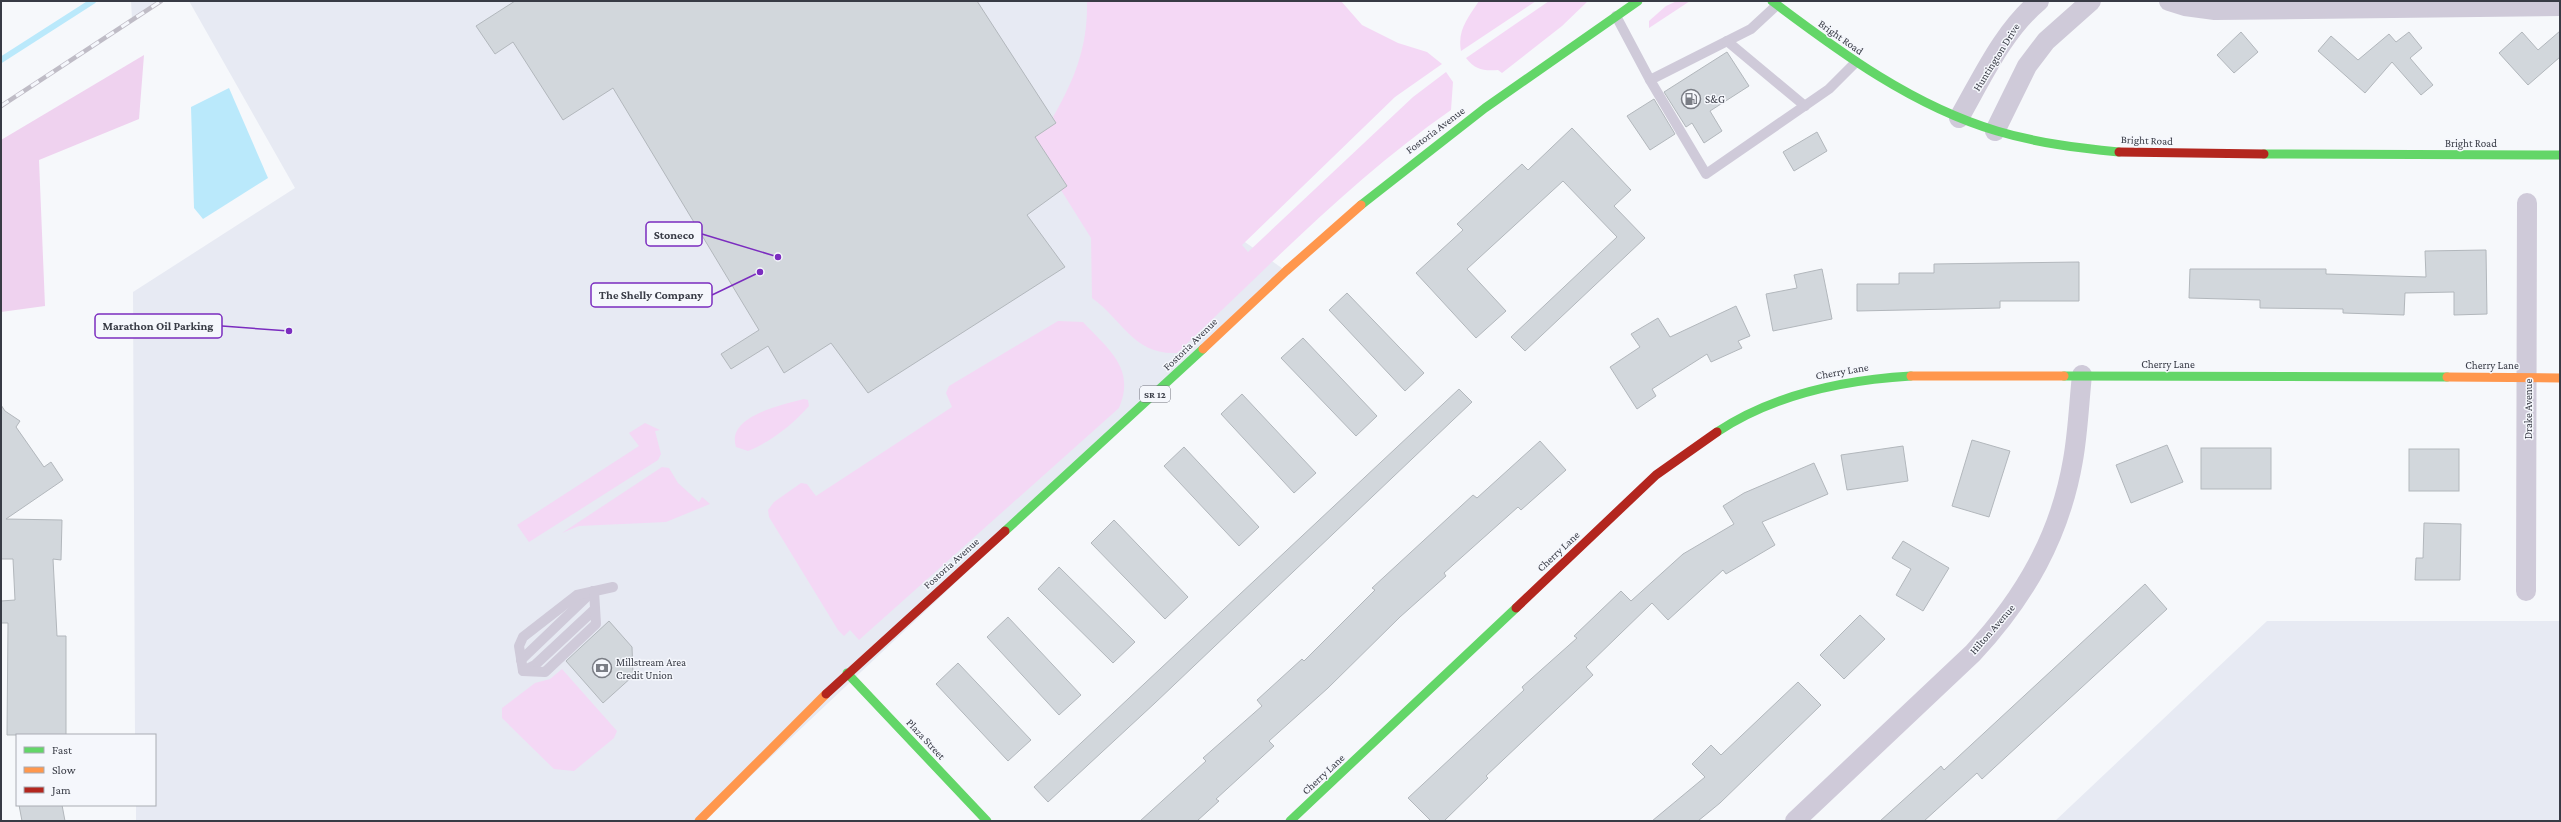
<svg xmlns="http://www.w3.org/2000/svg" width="2561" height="822" viewBox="0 0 2561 822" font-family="'Crimson Pro',serif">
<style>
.built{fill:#e7eaf3}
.green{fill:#f4d8f5}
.forest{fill:#efd2ef}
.water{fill:#bae9fb}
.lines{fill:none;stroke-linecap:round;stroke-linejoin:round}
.stream{stroke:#bae9fb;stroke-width:6}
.building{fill:#d2d7dc;stroke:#b2b7bc}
.lane{stroke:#cfcad9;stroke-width:10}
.street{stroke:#cfcad9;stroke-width:20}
.fast{stroke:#63d668;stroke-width:9}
.slow{stroke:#ff974d;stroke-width:9}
.jam{stroke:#b3261e;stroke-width:9}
.rail-casing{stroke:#bfbcc6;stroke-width:4.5}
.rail{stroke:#f5f7fc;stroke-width:3;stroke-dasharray:9;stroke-linecap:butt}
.labels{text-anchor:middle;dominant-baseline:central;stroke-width:3;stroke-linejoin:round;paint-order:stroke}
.shield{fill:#f5f7fc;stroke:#71737c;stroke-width:1}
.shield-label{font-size:10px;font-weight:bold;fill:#383b45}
.street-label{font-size:11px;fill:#383b45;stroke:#f5f7fc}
.poi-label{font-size:11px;fill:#383b45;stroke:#f5f7fc;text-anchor:start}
.leader{fill:none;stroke:#7b2cbf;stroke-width:1.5}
.callout-dot{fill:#7b2cbf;stroke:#f5f7fc;stroke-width:1.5}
.callout{fill:#f5f7fc;stroke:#7b2cbf;stroke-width:1.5}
.callout-label{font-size:12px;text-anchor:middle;font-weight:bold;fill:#383b45}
</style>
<rect width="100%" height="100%" fill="#f6f8fb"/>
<g class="built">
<path d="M131,1H160L132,19Z"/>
<path d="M189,1H1243L1242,240L1286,271L703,821H136V805H155V735H135L133,292L295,188Z"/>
<path d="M2267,621H2560V821H2055Z"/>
</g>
<g class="green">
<path d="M1087,1H1341L1362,25L1398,43L1427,52L1442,64L1395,97L1242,245L1248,252L1413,97L1446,72L1453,82L1451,110C1352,179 1265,270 1177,353C1133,355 1123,320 1092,298L1091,238L1061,190L1067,186L1035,137L1056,123L1053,117C1075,79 1088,46 1087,1Z"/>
<path d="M1479,1H1536L1461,51C1457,30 1468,18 1479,1Z"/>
<path d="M1549,1H1588L1562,26L1502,73L1498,70C1484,71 1475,70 1466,58Z"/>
<path d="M1677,1H1690L1649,28V21L1666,6Z"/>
<path d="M1058,321L1083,322C1108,349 1136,368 1119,408L859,640L850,630L844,636L838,630L769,517L768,510L774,502L801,483L807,484L816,496L952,407L946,393L949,386Z"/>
<path d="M804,399L808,400L809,406C792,425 772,441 748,451L736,447C726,416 782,405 804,399Z"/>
<path d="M645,423L660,430L655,431L661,454L658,460L529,542L517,525L639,446L629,433Z"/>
<path d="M662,467L669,468L678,483L699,502L702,497L710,504L666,522L579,526L562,533Z"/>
<path d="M562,669L617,731L614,738L574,771L554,769L502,718V708L535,683L550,679Z"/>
</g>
<path class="forest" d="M144,55L139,119L39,160L45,306L1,312V140Z"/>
<path class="water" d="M229,88L268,178L203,219L194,208L191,107Z"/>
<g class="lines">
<path class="stream" d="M1,60L93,1"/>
</g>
<g class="building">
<path d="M515,1H977L1056,123L1035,137L1067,186L1027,215L1065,267L868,393L831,343L784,373L768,346L731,369L721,354L759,330L613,88L563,120L513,42L495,54L476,26Z"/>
<path d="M2560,31V57L2528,85L2499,53L2522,32L2538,50Z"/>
<path d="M2241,32L2258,52L2234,73L2217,55Z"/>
<path d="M2409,32L2422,48L2410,58L2433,85L2421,95L2392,62L2365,93L2318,51L2331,36L2358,60L2389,34L2396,42Z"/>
<path d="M1727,52L1749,86L1710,111L1722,131L1704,143L1692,123L1686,127L1664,92Z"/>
<path d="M1654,99L1675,134L1650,150L1627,116Z"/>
<path d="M1572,128L1631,190L1614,206L1645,238L1525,351L1511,337L1617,237L1563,181L1467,269L1506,311L1476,338L1416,273L1463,230L1457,224L1522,164L1528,170Z"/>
<path d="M1817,132L1827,151L1794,171L1783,152Z"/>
<path d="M2486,250L2487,314L2454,315V292L2405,293L2404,315L2343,313V309L2260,308V300L2189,298L2190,269H2326V274L2426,277L2425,251Z"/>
<path d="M2079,262V301H2000V308L1857,311V284H1899V273H1934V264Z"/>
<path d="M1822,269L1832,319L1773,331L1766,294L1797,288L1794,275Z"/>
<path d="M1347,293L1424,373L1405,391L1329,310Z"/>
<path d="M1736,306L1750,336L1738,341L1742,348L1711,362L1707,354L1652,389L1656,396L1637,409L1610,367L1640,347L1631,334L1658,318L1670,337Z"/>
<path d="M1303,338L1377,416L1356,436L1281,358Z"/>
<path d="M1459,389L1472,402L1155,703L1048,802L1034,787Z"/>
<path d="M1242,394L1316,473L1294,493L1221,414Z"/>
<path d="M1,405L5,411L20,421L16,427L44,467L51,462L63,480L6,519L62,520L61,560L53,559L57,636H66V735H7L8,623H1V601L15,600L13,559H1Z"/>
<path d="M1972,440L2010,451L1989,517L1952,506Z"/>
<path d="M1540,441L1566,470L1521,510L1518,507L1444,573L1446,576L1400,617L1328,688L1269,741L1274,746L1216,799L1219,801L1197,821H1140L1206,761L1203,758L1262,706L1257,700L1302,659L1304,661L1375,590L1372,588L1473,495L1477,498Z"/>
<path d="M2167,445L2183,482L2131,503L2116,465Z"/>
<path d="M1903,446L1908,481L1847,490L1841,455Z"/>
<path d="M1184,447L1259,527L1239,546L1164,466Z"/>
<rect x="2201" y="448" width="70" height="41"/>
<rect x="2409" y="449" width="50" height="42"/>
<path d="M1814,463L1828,494L1762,522L1775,545L1726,574L1723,570L1668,620L1652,603L1586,667L1593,675L1486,776L1488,778L1444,821H1431L1408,798L1524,690L1522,687L1577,638L1574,636L1621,591L1631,601L1683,554L1734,524L1723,506L1744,493Z"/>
<path d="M1114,520L1188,597L1165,619L1091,543Z"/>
<path d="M2424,523L2461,524L2460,580H2415L2416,558H2423Z"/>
<path d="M1903,541L1949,568L1923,611L1896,595L1911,569L1892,558Z"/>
<path d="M1059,567L1135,642L1113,663L1038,589Z"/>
<path d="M2145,584L2167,609L1982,779L1977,773L1924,821H1880L1941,766L1944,770Z"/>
<path d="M1860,615L1885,639L1844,679L1820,655Z"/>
<path d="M1008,617L1081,695L1059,715L987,637Z"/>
<path d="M609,621L632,647L633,676L603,703L566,661Z"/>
<path d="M958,663L1031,740L1008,761L936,684Z"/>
<path d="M1798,682L1821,705L1720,803L1698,821H1652L1705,777L1692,764L1711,745L1721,755Z"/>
<path d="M19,805H62L65,821H22Z"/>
</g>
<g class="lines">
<g class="lane">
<path d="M1616,16L1650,80L1751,29L1777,5"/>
<path d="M1727,41L1805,106"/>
<path d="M1650,80L1706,174L1829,89L1856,62"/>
<path d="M521,660L593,591"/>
<path d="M525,670L535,665L595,609"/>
<path d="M523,671L519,646L523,637L577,595L613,587"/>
<path d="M523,671L545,672L596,624L594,591"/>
</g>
<g class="street">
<path d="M2169,1L2185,6L2215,10L2560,6"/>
<path d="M1959,118C1982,78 2003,31 2039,1"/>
<path d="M1995,131L2027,66L2046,41L2091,1"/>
<path d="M2526,591L2527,203"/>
<path d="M1795,821L1973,653C2025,597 2060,536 2073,460C2078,432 2079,403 2082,375"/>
</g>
<g class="fast">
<path d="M1772,1C1841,53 1913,106 1997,131C2037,143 2078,148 2119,152"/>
<path d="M2264,154L2560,155"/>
<path d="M1361,205L1485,108L1638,1"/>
<path d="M2064,376L2447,377"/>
<path d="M1717,432C1774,394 1843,380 1911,376"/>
<path d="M1005,531L1203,349"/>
<path d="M847,673L987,821"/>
<path d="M1290,821L1516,608"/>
</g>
<g class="slow">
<path d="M1203,349L1286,271L1361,205"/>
<path d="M1911,376H2064"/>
<path d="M2447,377L2560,378"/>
<path d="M699,821L826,694"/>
</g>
<g class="jam">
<path d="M2119,152L2264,154"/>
<path d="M1516,608L1656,475L1717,432"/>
<path d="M826,694L1005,531"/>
</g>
<defs>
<path id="rail" d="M1,106L161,1"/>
</defs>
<use href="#rail" class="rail-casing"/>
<use href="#rail" class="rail"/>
</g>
<defs>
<symbol id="fuel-ring" viewBox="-11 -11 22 22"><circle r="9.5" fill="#f5f7fc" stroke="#7a7d85" stroke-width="1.5"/><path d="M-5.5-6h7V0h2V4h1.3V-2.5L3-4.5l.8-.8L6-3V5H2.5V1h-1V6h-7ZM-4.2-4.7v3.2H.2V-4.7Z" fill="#7a7d85"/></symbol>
<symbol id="bank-ring" viewBox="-11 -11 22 22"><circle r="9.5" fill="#f5f7fc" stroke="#7a7d85" stroke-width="1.5"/><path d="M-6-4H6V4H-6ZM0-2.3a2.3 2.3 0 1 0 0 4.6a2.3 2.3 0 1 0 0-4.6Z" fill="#7a7d85"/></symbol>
</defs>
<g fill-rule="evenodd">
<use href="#fuel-ring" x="1680" y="88" width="22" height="22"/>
<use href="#bank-ring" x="591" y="657" width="22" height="22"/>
</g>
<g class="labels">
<rect class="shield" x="1140" y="386" width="30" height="16" rx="3"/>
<g class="shield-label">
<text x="1155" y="394">SR 12</text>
</g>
<g class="street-label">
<text transform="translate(1841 37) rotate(35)">Bright Road</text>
<text transform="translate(1996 57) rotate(-58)">Huntington Drive</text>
<text transform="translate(1435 130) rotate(-37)">Fostoria Avenue</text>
<text transform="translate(2147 140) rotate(2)">Bright Road</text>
<text x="2471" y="143">Bright Road</text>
<text transform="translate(1190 344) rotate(-44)">Fostoria Avenue</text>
<text x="2168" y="364">Cherry Lane</text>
<text x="2492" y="365">Cherry Lane</text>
<text transform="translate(1842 371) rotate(-10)">Cherry Lane</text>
<text transform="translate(2528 409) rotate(-90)">Drake Avenue</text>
<text transform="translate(1558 551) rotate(-43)">Cherry Lane</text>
<text transform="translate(951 563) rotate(-42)">Fostoria Avenue</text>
<text transform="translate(1992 629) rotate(-49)">Hilton Avenue</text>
<text transform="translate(926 739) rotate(47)">Plaza Street</text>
<text transform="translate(1323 774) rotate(-43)">Cherry Lane</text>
</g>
<g class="poi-label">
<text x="1705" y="99">S&amp;G</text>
<text x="616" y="662">Millstream Area<tspan x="616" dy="13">Credit Union</tspan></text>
</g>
</g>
<path class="leader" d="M778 257L702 234M760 272L712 295M289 331L222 326"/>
<g class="callout-dot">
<circle cx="778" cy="257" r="4"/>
<circle cx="760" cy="272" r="4"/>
<circle cx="289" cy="331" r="4"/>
</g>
<g class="callout">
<rect x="646" y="222" width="56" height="24" rx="4"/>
<rect x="591" y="283" width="121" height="24" rx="4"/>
<rect x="95" y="314" width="127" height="24" rx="4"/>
</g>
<g class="callout-label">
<text x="674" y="239">Stoneco</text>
<text x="651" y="299">The Shelly Company</text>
<text x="158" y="330">Marathon Oil Parking</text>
</g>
<rect width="2561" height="822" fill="none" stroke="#383b45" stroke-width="4"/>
<rect x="16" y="734" width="140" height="72" fill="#f5f7fc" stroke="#a9acb3"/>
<rect x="24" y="747" width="20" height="6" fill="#63d668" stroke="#a9acb3"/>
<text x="52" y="754" font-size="12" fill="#383b45">Fast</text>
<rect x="24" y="767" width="20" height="6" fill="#ff974d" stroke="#a9acb3"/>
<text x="52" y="774" font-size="12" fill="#383b45">Slow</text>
<rect x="24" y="787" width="20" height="6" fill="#b3261e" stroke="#a9acb3"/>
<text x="52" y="794" font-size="12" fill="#383b45">Jam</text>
</svg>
